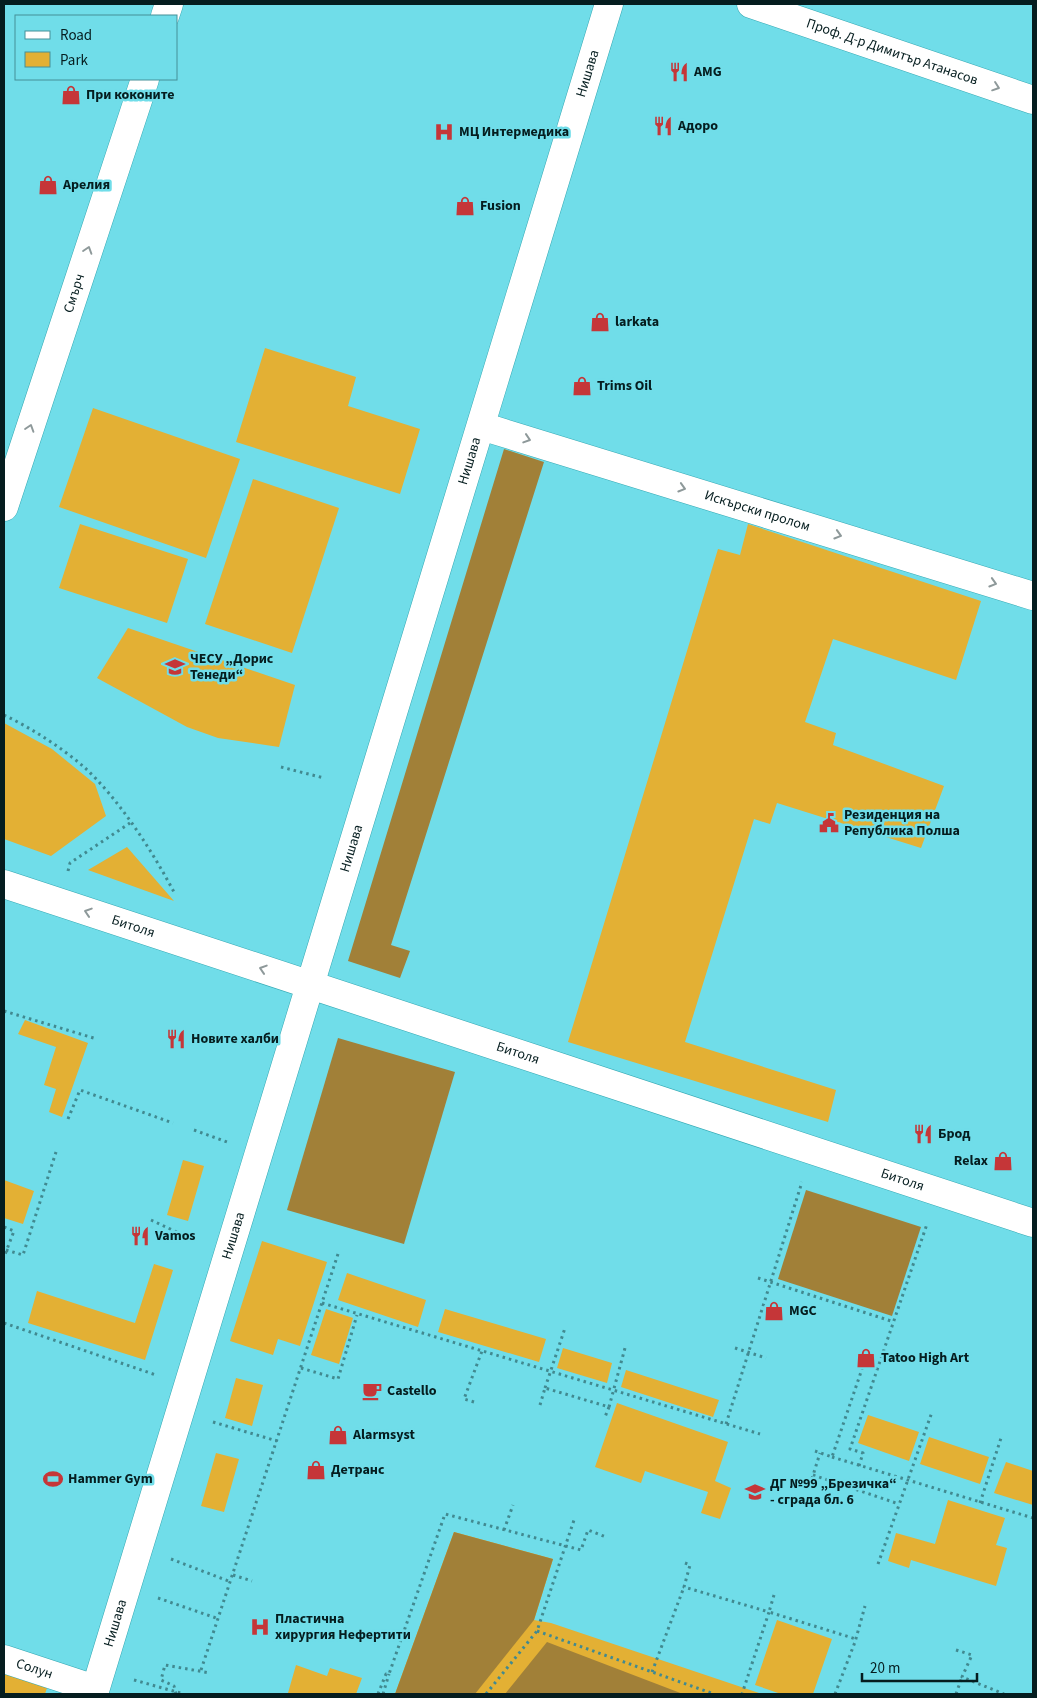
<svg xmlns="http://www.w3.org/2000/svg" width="1037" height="1698" viewBox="0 0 1037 1698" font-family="'Source Sans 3',sans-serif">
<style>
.green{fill:#e3b034}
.forest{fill:#a18038}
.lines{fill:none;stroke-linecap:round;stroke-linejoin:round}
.street-casing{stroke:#32a7b2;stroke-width:29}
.path{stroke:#418990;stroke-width:3;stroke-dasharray:2.5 4;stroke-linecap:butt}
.street{stroke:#fff;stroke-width:28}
.oneway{stroke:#8e999a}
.labels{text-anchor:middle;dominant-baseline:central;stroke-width:5;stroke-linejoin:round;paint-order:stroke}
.street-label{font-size:14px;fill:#051d1f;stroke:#70dde9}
.poi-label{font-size:14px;font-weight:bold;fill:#051d1f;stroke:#70dde9;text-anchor:start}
</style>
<rect width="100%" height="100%" fill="#70dde9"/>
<g class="green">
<path d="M265,348L356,377L348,406L420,429L400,494L236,442Z"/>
<path d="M93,408L240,459L206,558L59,507Z"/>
<path d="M253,479L339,508L292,653L205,624Z"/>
<path d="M80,524L188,559L167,623L59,588Z"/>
<path d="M748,524L981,601L956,680L833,639L805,722L836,733L833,745L944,786L921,848L777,803L770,824L754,819L685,1042L836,1090L828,1122L568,1042L718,549L740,555Z"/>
<path d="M128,628L295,685L279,747L218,738L187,727L97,678Z"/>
<path d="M4,723L52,749L95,784L106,816L51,856L4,839Z"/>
<path d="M127,847L174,901L88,870Z"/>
<path d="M25,1020L88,1043L62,1117L49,1112L56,1089L44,1085L56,1047L18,1034Z"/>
<path d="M183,1160L204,1166L188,1221L167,1215Z"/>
<path d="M4,1180L34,1191L23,1224L4,1218Z"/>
<path d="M262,1241L327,1262L300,1346L278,1339L273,1355L230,1341Z"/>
<path d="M154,1264L173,1270L145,1360L28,1323L37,1291L135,1323Z"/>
<path d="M347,1273L426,1300L418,1327L338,1300Z"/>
<path d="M326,1309L353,1318L339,1364L311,1355Z"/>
<path d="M445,1309L546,1339L539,1362L438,1332Z"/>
<path d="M563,1348L612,1363L607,1383L557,1368Z"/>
<path d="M626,1370L719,1400L713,1417L621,1387Z"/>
<path d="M236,1378L263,1385L252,1426L225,1418Z"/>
<path d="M617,1403L728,1442L715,1481L731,1488L720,1519L701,1513L708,1492L645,1471L641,1483L595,1467Z"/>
<path d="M868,1415L919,1432L909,1461L858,1443Z"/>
<path d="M929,1437L989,1457L980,1484L920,1464Z"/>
<path d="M216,1453L239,1459L224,1512L201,1506Z"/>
<path d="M1006,1462L1033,1471V1505L994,1493Z"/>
<path d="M948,1500L1005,1518L996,1545L1007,1548L996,1586L911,1560L909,1568L888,1561L896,1533L935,1544Z"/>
<path d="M454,1532L553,1559L534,1620L551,1623L762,1694H395Z"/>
<path d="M777,1620L832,1639L813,1694H781L755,1685Z"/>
<path d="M296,1665L327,1676L330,1668L362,1678L356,1694L288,1693Z"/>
<path d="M4,1672L48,1685L45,1694H4Z"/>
</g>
<g class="forest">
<path d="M504,449L544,462L391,945L410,951L400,978L348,961Z"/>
<path d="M338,1038L455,1072L404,1244L287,1210Z"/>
<path d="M806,1190L921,1227L892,1316L778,1279Z"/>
<path d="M454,1532L553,1559L534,1620L475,1694H395Z"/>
<path d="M547,1642L683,1694H505Z"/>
</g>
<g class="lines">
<defs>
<g id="street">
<path id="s1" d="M751,4L1033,100"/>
<path d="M165,16L169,4"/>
<path id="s2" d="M481,426L1033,596"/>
<path id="s3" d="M4,507L145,79"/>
<path id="s4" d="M4,884L1033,1223"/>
<path id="s5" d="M4,1659L95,1689"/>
<path id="s6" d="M94,1694L609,4"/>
</g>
</defs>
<use href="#street" class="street-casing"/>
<g class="path">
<path d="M4,715C31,728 61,747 84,767C119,799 153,852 175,894"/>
<path d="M281,767L324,778"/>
<path d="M68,871L70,863L130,823"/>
<path d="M4,1011L97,1039"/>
<path d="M68,1119L80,1090L173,1123"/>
<path d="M194,1130L227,1142"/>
<path d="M151,1220L196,1241"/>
<path d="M4,1227L14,1231L4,1257"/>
<path d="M6,1250L23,1255L56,1152"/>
<path d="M758,1278L894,1322"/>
<path d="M322,1303L760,1434"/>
<path d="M4,1323L156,1375"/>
<path d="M735,1348L766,1358"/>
<path d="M301,1368L338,1379L357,1315"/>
<path d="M545,1388L565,1328"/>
<path d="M474,1402L464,1399L482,1351"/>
<path d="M540,1405L545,1388L609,1407L605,1417"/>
<path d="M609,1407L625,1348"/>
<path d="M213,1422L277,1441"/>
<path d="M726,1424L802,1182"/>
<path d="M815,1451L832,1457L862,1369"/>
<path d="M832,1457L1033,1518"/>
<path d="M859,1466L863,1453L850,1449L927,1224"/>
<path d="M813,1475L899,1504"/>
<path d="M810,1485L820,1453"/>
<path d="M980,1503L1002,1435"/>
<path d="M504,1530L513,1505"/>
<path d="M171,1559L231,1582"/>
<path d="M685,1563L690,1565L684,1587L769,1612L742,1694"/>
<path d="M878,1564L932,1412"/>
<path d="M233,1575L252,1581"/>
<path d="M774,1595L769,1612L856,1639"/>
<path d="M158,1598L219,1619"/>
<path d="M537,1631L714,1694"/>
<path d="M956,1650L972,1655L962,1677L1004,1694"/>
<path d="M201,1670L338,1254"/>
<path d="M652,1672L684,1587"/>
<path d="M134,1680L184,1694"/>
<path d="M176,1694L174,1686L161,1680L165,1665L210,1673"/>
<path d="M378,1694L386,1674H389L445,1514L581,1550L588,1530L606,1537"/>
<path d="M383,1694L389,1674"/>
<path d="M486,1694L537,1631L575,1517"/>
<path d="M835,1694L855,1642L865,1606"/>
<path d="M956,1694L962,1677"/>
</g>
<use href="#street" class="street"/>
</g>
<defs><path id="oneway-chevron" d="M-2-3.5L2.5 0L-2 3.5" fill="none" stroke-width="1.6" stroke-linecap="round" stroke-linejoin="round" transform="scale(1.25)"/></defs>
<g class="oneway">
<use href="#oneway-chevron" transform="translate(996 87) rotate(19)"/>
<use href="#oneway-chevron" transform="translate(88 250) rotate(-72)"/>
<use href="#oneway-chevron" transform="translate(30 428) rotate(-72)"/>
<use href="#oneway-chevron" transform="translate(527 439) rotate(18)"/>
<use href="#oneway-chevron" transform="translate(682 488) rotate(17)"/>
<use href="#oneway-chevron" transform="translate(838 535) rotate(17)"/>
<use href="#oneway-chevron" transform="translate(993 583) rotate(17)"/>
<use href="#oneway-chevron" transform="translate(88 912) rotate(-162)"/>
<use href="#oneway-chevron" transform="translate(263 969) rotate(-162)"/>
</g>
<defs>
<symbol id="restaurant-bare" viewBox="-9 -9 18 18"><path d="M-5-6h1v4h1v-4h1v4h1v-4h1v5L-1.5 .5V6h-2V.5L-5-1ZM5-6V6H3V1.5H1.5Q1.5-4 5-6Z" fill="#c53638" stroke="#70dde9" stroke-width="2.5" paint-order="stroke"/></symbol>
<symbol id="shop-bare" viewBox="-9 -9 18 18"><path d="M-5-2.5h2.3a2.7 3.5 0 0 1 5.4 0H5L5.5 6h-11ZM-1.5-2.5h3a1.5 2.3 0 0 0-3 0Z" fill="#c53638" stroke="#70dde9" stroke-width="2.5" paint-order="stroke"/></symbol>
<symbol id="hospital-bare" viewBox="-9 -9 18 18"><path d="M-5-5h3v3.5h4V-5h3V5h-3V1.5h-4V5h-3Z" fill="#c53638" stroke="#70dde9" stroke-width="2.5" paint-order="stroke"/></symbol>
<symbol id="school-bare" viewBox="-9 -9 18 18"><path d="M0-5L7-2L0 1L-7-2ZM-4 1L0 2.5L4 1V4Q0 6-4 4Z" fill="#c53638" stroke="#70dde9" stroke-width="2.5" paint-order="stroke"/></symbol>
<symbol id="civic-bare" viewBox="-9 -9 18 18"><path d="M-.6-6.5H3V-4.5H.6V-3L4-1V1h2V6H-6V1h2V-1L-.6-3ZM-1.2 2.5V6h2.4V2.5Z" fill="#c53638" stroke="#70dde9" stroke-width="2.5" paint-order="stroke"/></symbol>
<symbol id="cafe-bare" viewBox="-9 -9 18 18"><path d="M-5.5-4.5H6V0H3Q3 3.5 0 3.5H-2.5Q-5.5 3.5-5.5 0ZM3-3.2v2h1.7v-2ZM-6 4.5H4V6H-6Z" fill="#c53638" stroke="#70dde9" stroke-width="2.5" paint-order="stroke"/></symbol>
<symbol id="stadium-bare" viewBox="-9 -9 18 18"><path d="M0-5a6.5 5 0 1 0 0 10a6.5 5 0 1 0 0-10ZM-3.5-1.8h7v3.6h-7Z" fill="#c53638" stroke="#70dde9" stroke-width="2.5" paint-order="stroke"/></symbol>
</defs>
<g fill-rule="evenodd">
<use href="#restaurant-bare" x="665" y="58" width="28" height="28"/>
<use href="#shop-bare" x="57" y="81" width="28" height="28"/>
<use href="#restaurant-bare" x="649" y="112" width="28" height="28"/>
<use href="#hospital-bare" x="430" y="118" width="28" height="28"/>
<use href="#shop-bare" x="34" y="171" width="28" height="28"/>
<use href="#shop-bare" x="451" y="192" width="28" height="28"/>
<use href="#shop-bare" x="586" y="308" width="28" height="28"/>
<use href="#shop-bare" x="568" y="372" width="28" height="28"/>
<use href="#school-bare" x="161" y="653" width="28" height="28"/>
<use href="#civic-bare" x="815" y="809" width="28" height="28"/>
<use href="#restaurant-bare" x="162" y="1025" width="28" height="28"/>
<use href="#restaurant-bare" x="909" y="1120" width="28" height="28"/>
<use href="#shop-bare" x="989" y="1147" width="28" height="28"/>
<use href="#restaurant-bare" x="126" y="1222" width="28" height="28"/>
<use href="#shop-bare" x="760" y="1297" width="28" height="28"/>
<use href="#shop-bare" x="852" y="1344" width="28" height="28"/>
<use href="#cafe-bare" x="358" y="1377" width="28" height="28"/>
<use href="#shop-bare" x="324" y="1421" width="28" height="28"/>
<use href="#shop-bare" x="302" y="1456" width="28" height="28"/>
<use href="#stadium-bare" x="39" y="1465" width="28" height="28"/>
<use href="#school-bare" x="741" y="1478" width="28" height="28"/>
<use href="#hospital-bare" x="246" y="1613" width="28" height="28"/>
</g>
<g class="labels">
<g class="street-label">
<text stroke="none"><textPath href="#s1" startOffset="149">Проф. Д-р Димитър Атанасов</textPath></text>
<text stroke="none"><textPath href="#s6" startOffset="1694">Нишава</textPath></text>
<text stroke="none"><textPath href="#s3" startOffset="225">Смърч</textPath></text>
<text stroke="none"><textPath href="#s6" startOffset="1289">Нишава</textPath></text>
<text stroke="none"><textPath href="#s2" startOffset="289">Искърски пролом</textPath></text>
<text stroke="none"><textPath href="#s6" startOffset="884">Нишава</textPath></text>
<text stroke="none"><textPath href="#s4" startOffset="136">Битоля</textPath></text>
<text stroke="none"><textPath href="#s4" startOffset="541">Битоля</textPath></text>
<text stroke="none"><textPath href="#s4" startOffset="946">Битоля</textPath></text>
<text stroke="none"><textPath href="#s6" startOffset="479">Нишава</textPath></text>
<text stroke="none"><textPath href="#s6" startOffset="74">Нишава</textPath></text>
<text stroke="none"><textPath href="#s5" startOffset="32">Солун</textPath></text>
</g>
<g class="poi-label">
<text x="694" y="72">AMG</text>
<text x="86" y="95">При коконите</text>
<text x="678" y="126">Адоро</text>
<text x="459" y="132">МЦ Интермедика</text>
<text x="63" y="185">Арелия</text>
<text x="480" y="206">Fusion</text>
<text x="615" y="322">larkata</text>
<text x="597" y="386">Trims Oil</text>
<text x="190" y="659">ЧЕСУ „Дорис<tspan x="190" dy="16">Тенеди“</tspan></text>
<text x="844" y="815">Резиденция на<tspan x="844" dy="16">Република Полша</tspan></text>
<text x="191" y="1039">Новите халби</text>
<text x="938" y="1134">Брод</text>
<text x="988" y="1161" text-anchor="end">Relax</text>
<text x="155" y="1236">Vamos</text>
<text x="789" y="1311">MGC</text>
<text x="881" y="1358">Tatoo High Art</text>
<text x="387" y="1391">Castello</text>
<text x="353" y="1435">Alarmsyst</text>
<text x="331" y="1470">Детранс</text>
<text x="68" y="1479">Hammer Gym</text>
<text x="770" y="1484">ДГ №99 „Брезичка“<tspan x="770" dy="16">- сграда бл. 6</tspan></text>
<text x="275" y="1619">Пластична<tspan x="275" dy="16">хирургия Нефертити</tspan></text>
</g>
</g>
<rect width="1037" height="1698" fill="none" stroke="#051d1f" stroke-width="10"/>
<rect x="15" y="15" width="162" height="65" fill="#70dde9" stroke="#459098"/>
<rect x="25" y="31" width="25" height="8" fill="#ffffff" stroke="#459098"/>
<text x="60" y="40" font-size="15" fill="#051d1f">Road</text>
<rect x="25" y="52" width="25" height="15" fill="#e3b034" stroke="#459098"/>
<text x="60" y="65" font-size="15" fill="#051d1f">Park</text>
<path d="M862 1673v8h115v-8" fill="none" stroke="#051d1f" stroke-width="2.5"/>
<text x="870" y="1673" font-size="15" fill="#051d1f" stroke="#70dde9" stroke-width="4" paint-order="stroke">20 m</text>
</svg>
